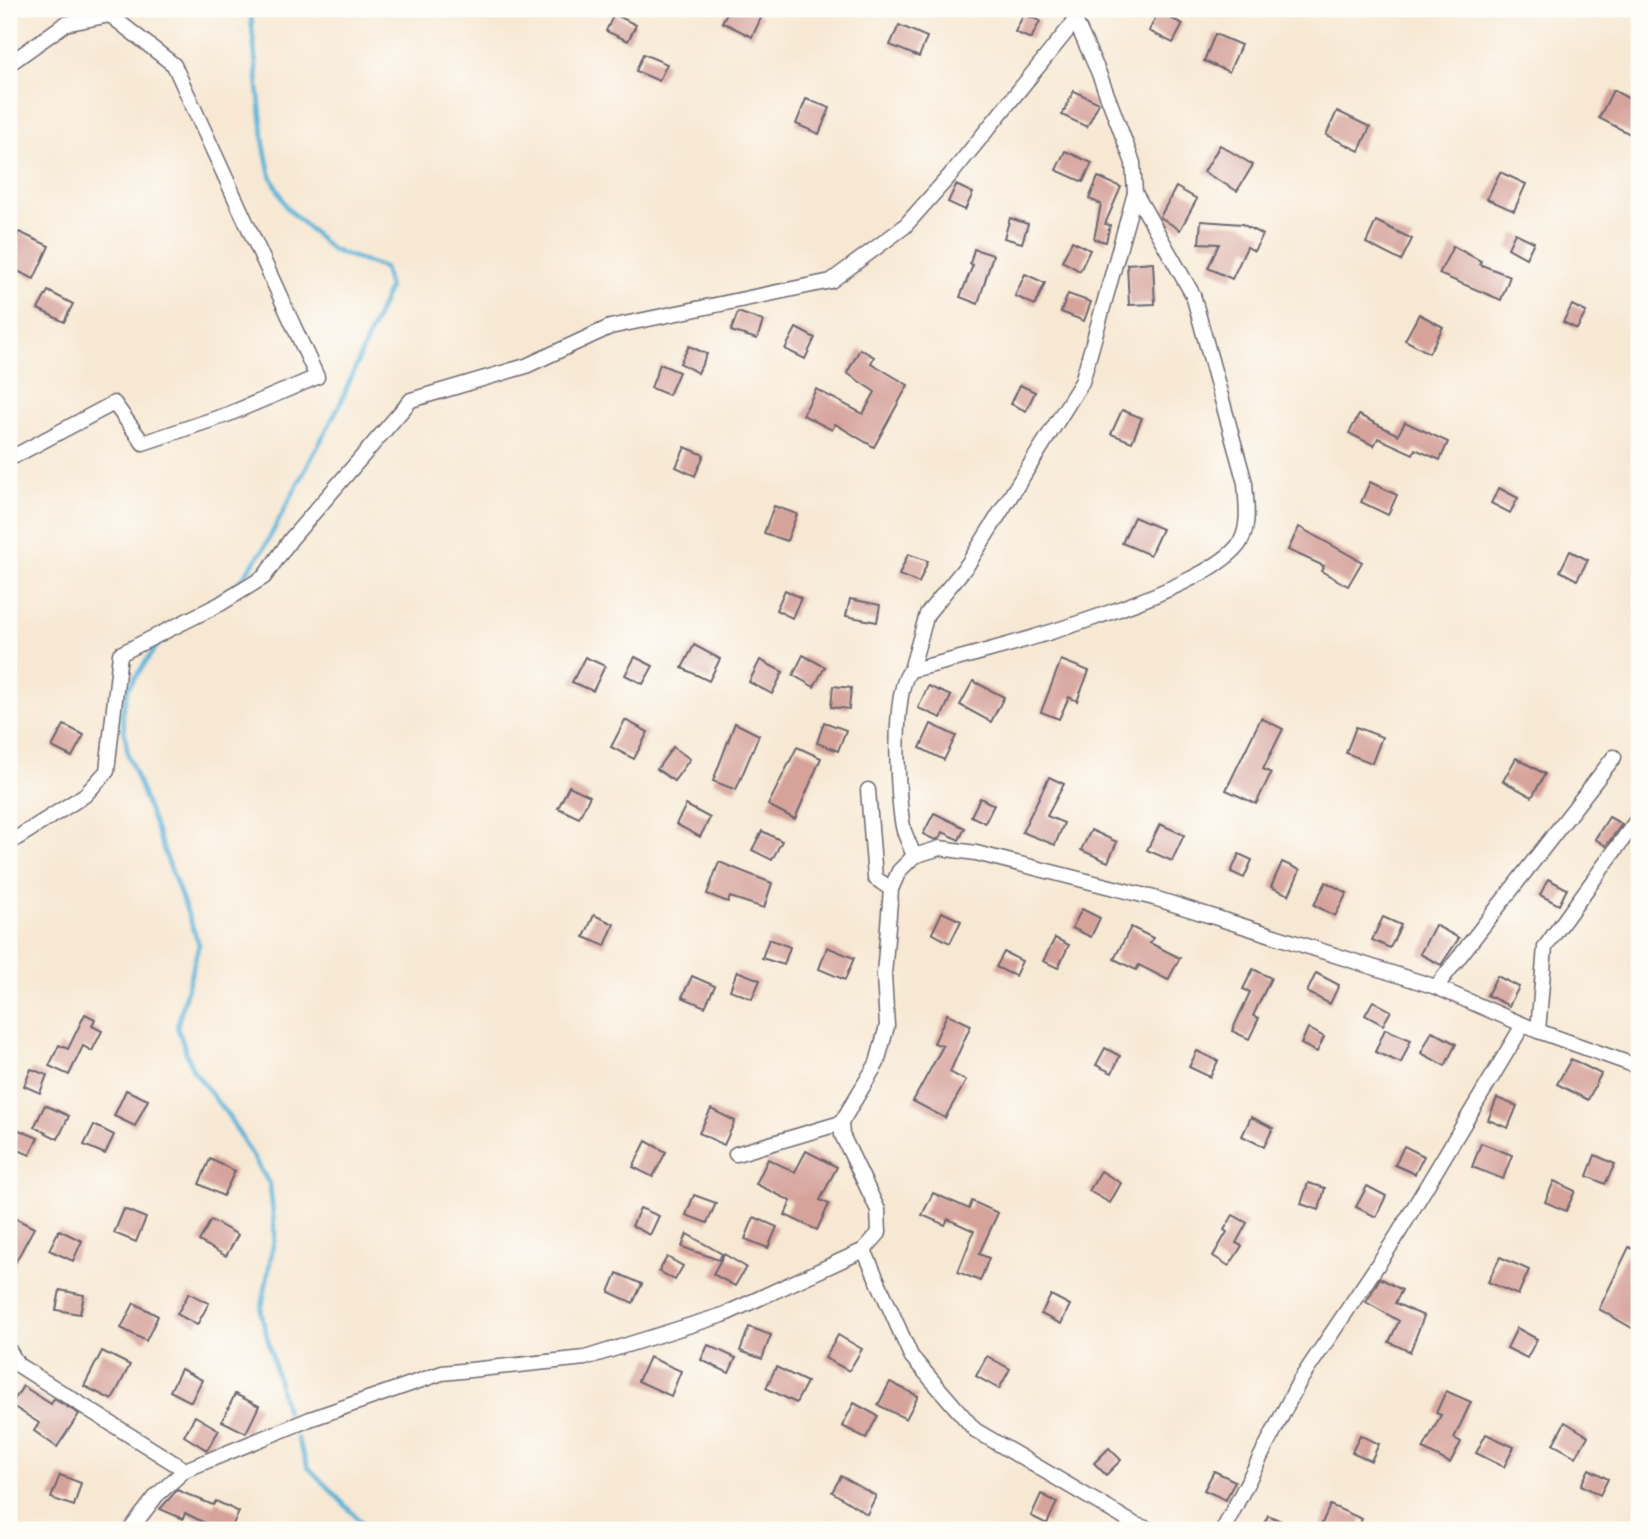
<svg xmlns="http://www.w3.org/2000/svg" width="1648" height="1539" viewBox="0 0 1648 1539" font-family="'Sorts Mill Goudy',serif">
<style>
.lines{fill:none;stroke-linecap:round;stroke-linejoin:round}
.stream{stroke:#5bb3d8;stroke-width:4.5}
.building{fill:#d6a39b}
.minor-casing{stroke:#6d6770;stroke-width:17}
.minor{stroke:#fff;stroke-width:14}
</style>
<rect width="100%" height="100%" fill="#fdfcf7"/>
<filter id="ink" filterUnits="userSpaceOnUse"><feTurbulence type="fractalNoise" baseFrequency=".0143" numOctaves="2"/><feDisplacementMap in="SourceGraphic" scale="14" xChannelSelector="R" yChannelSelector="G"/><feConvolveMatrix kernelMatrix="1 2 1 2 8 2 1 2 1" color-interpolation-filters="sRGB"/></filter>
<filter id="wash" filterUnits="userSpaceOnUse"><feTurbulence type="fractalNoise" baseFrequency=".00686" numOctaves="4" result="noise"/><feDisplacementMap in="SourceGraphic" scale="28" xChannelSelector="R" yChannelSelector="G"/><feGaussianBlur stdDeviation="1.57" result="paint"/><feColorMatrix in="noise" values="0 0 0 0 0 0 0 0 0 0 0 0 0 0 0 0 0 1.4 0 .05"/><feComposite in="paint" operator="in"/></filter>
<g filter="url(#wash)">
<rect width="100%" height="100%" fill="#f7e8d3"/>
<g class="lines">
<g class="stream">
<path d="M212,601L241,580L263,550L340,404L389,288L384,268L332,250L287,208L270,174L264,145L251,17L246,9"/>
<path d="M167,637L156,647L128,688L122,714L128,755L199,944L177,1027L193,1070L229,1117L270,1185L275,1235L261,1312L286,1412"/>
<path d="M297,1438L308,1467L369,1530"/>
</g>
</g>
<g id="blocks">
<g class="building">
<path d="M729,9H747L762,16L752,37L722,22Z"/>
<path d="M1158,12L1183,24L1173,43L1149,31Z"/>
<path d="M614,14L636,25L628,41L606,31Z"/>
<path d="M1024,14L1040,21L1031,39L1015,32Z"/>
<path d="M899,25L927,37L919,57L890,45Z"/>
<path d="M1215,34L1241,45L1229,72L1204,61Z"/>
<path d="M643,54L667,64L659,81L636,71Z"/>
<path d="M1613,90L1639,104V116L1630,134L1599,118Z"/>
<path d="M1074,91L1099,103L1087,127L1062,115Z"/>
<path d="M806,99L830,108L819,134L796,124Z"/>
<path d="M1337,111L1370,127L1359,151L1326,135Z"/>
<path d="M1220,145L1253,165L1237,191L1204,172Z"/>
<path d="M1065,151L1092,163L1083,182L1056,170Z"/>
<path d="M1500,172L1526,184L1514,211L1487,199Z"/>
<path d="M1098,177L1121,187L1105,224L1110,225L1106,242L1094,239L1101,204L1089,199Z"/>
<path d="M956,185L973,193L965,210L948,202Z"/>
<path d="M1176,187L1197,199L1180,230L1160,217Z"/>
<path d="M1010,218L1028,224L1022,243L1004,238Z"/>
<path d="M1201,221L1242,224L1263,235L1254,251L1247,247L1232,279L1208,268L1219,244L1199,243Z"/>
<path d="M1376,221L1412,239L1401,261L1366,243Z"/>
<path d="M19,232L49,246L34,279L9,267V254Z"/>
<path d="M1515,233L1534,242L1526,258L1508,248Z"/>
<path d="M1072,241L1090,250L1080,271L1062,261Z"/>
<path d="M1453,246L1481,261L1479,264L1510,276L1501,300L1439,274Z"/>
<path d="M974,249L993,255L978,304L960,297L973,265L970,264Z"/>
<path d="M1153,262L1155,304L1129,305L1127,264Z"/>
<path d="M1025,274L1045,283L1035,305L1015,296Z"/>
<path d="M48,291L73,304L64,322L38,309Z"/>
<path d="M1068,294L1091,302L1084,321L1061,312Z"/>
<path d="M1572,305L1586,312L1577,329L1563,322Z"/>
<path d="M738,312L763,321L757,339L731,331Z"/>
<path d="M1419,314L1443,327L1429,353L1405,340Z"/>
<path d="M796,328L815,338L805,359L785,349Z"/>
<path d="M689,346L707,354L698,373L680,363Z"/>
<path d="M860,349L874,357L871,363L908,385L874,447L835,424L832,430L803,415L816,389L863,414L875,392L847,373Z"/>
<path d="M660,364L679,372L669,395L651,388Z"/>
<path d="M1020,385L1035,392L1026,411L1011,404Z"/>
<path d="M1122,410L1142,418L1132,442L1111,434Z"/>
<path d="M1359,415L1398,435L1405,422L1448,442L1440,460L1415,449L1413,454L1378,438L1374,446L1349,433Z"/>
<path d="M685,447L704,455L695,476L676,467Z"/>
<path d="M1370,482L1397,495L1388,515L1361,502Z"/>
<path d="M1499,488L1518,498L1510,513L1491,503Z"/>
<path d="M774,506L797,514L787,541L764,533Z"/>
<path d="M1134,517L1162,529L1150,555L1122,543Z"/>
<path d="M1299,527L1362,562L1348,586L1321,571L1324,566L1288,550Z"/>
<path d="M1570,551L1588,560L1577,580L1560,571Z"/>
<path d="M908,554L928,561L919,583L899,575Z"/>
<path d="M785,590L801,598L792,618L776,610Z"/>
<path d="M850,599L880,605L877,622L846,616Z"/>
<path d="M694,645L720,659L709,681L682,668Z"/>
<path d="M803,655L825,667L814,687L793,675Z"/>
<path d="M585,657L605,666L593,691L572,682Z"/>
<path d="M635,657L653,666L643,684L625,675Z"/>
<path d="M760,660L783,672L772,694L749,682Z"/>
<path d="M1061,660L1089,671L1077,701L1069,697L1059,719L1041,712Z"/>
<path d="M973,681L1004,697L991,722L960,705Z"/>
<path d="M833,686L851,688L849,709L831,707Z"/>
<path d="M928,686L951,696L941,718L918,708Z"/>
<path d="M1261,718L1283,729L1263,769L1271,773L1256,804L1226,790Z"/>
<path d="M625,720L648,732L634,759L611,747Z"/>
<path d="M824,722L846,730L838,751L817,743Z"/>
<path d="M735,723L759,735L736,790L713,781Z"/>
<path d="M931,724L956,736L944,760L920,748Z"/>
<path d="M64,725L84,735L72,757L52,747Z"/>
<path d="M1356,727L1382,737L1372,763L1346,753Z"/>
<path d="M673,747L690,759L674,781L657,769Z"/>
<path d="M797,747L821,758L795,819L768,805Z"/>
<path d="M1516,758L1545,774L1532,797L1503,781Z"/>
<path d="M1049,777L1064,784L1047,816L1064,823L1055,845L1022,832Z"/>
<path d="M569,786L590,796L579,818L558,808Z"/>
<path d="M980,798L994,805L985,823L971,816Z"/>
<path d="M686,805L710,818L700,837L676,824Z"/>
<path d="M934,813L965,828L959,840L943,832L940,838L935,840L923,834Z"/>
<path d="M1609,817L1622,824L1606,846L1595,839Z"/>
<path d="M1160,824L1184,835L1172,861L1147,850Z"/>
<path d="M1091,830L1117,842L1108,862L1081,850Z"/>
<path d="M762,831L782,841L772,860L752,850Z"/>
<path d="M1239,854L1252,860L1244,878L1231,872Z"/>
<path d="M719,862L772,883L764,908L730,897L728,902L707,894Z"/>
<path d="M1282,862L1300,870L1289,895L1271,887Z"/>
<path d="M1548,879L1567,889L1559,905L1540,895Z"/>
<path d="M1326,882L1347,893L1335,916L1314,905Z"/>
<path d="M1082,909L1100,918L1091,937L1072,928Z"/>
<path d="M942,912L961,921L950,943L932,933Z"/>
<path d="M594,915L614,924L605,946L584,937Z"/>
<path d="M1383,917L1401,925L1390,948L1372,940Z"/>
<path d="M1435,925L1459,938L1441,965L1420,954Z"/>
<path d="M1131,927L1153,938L1150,943L1180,958L1168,980L1139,965L1136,970L1114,959Z"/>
<path d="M1055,938L1069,945L1058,968L1043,961Z"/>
<path d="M769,939L790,947L784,965L762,958Z"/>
<path d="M827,947L854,958L845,980L819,969Z"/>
<path d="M1004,952L1022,961L1015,976L996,967Z"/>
<path d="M1253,969L1271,978L1253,1016L1259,1018L1249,1039L1232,1031L1250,992L1243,989Z"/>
<path d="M737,971L760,980L752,999L730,990Z"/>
<path d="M1316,973L1339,985L1330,1004L1307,992Z"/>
<path d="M692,976L715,986L705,1007L682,997Z"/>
<path d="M1497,976L1519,987L1509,1006L1487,995Z"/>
<path d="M1373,1001L1391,1011L1383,1025L1365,1015Z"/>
<path d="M85,1014L95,1019L92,1026L102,1031L92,1051L83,1046L69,1075L49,1066L59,1045L68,1049Z"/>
<path d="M947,1014L971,1025L950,1072L966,1081L945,1118L913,1101L943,1046L934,1043Z"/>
<path d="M1308,1028L1324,1037L1317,1052L1301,1044Z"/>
<path d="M1385,1029L1411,1040L1401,1063L1375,1052Z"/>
<path d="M1432,1031L1456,1044L1445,1066L1421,1053Z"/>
<path d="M1105,1048L1120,1056L1112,1073L1096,1065Z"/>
<path d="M1197,1051L1218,1061L1210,1077L1189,1067Z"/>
<path d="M1571,1059L1601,1074L1588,1100L1557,1084Z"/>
<path d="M31,1069L47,1075L40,1093L24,1086Z"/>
<path d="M126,1090L148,1100L135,1126L114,1116Z"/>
<path d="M1497,1098L1517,1106L1508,1128L1488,1120Z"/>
<path d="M45,1105L69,1116L58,1139L34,1127Z"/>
<path d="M711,1109L735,1121L724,1145L699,1133Z"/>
<path d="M1251,1117L1273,1128L1264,1147L1242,1136Z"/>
<path d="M94,1125L114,1135L105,1154L84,1145Z"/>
<path d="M19,1130L38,1138L30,1155L11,1147Z"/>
<path d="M646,1141L666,1152L653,1177L633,1167Z"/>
<path d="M1481,1143L1512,1155L1503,1179L1472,1167Z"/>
<path d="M1404,1146L1424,1156L1415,1174L1395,1165Z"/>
<path d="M806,1151L837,1167L820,1200L829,1204L817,1230L785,1215L791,1201L756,1184L768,1159L795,1172Z"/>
<path d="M1595,1155L1615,1164L1605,1184L1587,1176Z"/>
<path d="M210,1159L235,1171L223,1196L199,1184Z"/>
<path d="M1101,1171L1121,1183L1110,1203L1089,1191Z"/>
<path d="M1554,1181L1575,1191L1566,1211L1545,1202Z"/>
<path d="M1308,1183L1325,1188L1319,1210L1301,1204Z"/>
<path d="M1367,1186L1386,1196L1376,1217L1356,1207Z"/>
<path d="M933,1193L969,1209L972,1201L998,1213L979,1254L989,1258L980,1281L958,1272L974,1231L948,1219L945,1225L922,1215Z"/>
<path d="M694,1195L716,1203L707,1223L686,1215Z"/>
<path d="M640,1208L659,1216L650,1235L632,1226Z"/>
<path d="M124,1209L146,1218L136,1242L114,1233Z"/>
<path d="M9,1215L34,1228L9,1274Z"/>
<path d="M1233,1215L1247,1223L1236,1243L1242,1246L1229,1266L1213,1256L1227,1232L1224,1230Z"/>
<path d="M754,1217L777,1227L768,1248L745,1239Z"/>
<path d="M211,1220L238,1235L226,1256L199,1241Z"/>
<path d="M59,1230L82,1241L73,1261L49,1250Z"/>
<path d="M687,1234L722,1254L719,1260L682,1247Z"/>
<path d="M1629,1247L1639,1252V1332L1599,1309Z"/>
<path d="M724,1254L746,1267L735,1286L713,1274Z"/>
<path d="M667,1257L683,1266L675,1280L659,1271Z"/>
<path d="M1500,1257L1529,1270L1518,1295L1488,1282Z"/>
<path d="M617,1273L642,1284L633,1303L609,1292Z"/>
<path d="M1380,1278L1402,1290L1395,1303L1424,1316L1410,1352L1389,1342L1399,1321L1366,1302Z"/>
<path d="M60,1290L84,1295L80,1314L56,1310Z"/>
<path d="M189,1293L209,1303L197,1325L177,1314Z"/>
<path d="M1051,1295L1070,1305L1061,1324L1041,1314Z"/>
<path d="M134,1303L158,1316L146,1341L121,1328Z"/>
<path d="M749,1327L771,1335L762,1359L740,1351Z"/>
<path d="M1517,1328L1537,1339L1527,1358L1507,1348Z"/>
<path d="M838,1335L862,1349L849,1371L825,1358Z"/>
<path d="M708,1345L736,1358L729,1373L701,1360Z"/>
<path d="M102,1351L130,1365L112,1400L84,1386Z"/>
<path d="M987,1356L1010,1369L999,1389L976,1376Z"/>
<path d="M649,1357L681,1371L671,1396L638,1381Z"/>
<path d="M776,1367L807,1382L796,1403L766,1388Z"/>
<path d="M181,1369L202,1380L191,1402L170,1391Z"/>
<path d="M890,1382L918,1396L906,1419L878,1405Z"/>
<path d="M23,1386L51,1404L54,1399L79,1414L57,1447L34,1431L39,1423L11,1405Z"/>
<path d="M1446,1391L1471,1402L1454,1438L1461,1442L1450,1463L1423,1449L1441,1415L1436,1413Z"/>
<path d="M235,1394L259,1406L246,1433L222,1421Z"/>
<path d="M854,1403L878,1416L866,1438L842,1426Z"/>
<path d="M195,1416L219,1430L207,1450L184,1436Z"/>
<path d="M1565,1422L1588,1436L1576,1457L1553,1444Z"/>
<path d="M1486,1434L1514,1447L1504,1467L1476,1453Z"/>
<path d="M1360,1435L1379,1444L1371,1461L1352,1452Z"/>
<path d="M1109,1448L1121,1460L1106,1475L1094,1463Z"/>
<path d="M1589,1469L1608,1479L1600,1495L1581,1485Z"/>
<path d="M1214,1471L1235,1481L1226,1500L1204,1490Z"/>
<path d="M60,1475L81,1483L74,1506L51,1498Z"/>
<path d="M841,1476L876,1496L867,1514L832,1492Z"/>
<path d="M177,1490L213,1505L216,1501L239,1512L230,1530H219L185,1513L183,1519L160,1509Z"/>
<path d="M1041,1494L1057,1502L1047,1524L1031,1516Z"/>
<path d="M1330,1505L1362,1519L1357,1530H1319Z"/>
<path d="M1268,1515L1300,1530H1261Z"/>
</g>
</g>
</g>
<g filter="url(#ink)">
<use href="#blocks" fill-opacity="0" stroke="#6d6770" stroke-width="2"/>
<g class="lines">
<defs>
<g id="minor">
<path d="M1070,9L1098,71L1133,163L1135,193L1193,295L1245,483C1246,501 1250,524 1241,541C1212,593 974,656 911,670C891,688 897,804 904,831C907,839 911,848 914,856L940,848L976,853L1154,898L1436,987L1538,1031L1639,1067"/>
<path d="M9,64L65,24L110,15L174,65L317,377L229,414L143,443L114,403L9,459"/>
<path d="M911,670L927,614L968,564L1082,382L1135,193"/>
<path d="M868,790L875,878L891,889"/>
<path d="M9,843L85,795L107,771L120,654L220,604L264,577L291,539L411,400L526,366L610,327L831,281L904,227L953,172L1075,21"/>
<path d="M1436,987L1614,757"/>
<path d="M1538,1031L1545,947L1639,817"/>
<path d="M736,1154L841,1123"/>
<path d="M864,1250L911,1356L975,1430L1136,1525L1152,1530"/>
<path d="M9,1350L18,1365L185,1470L310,1419L442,1373L585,1358L723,1315L864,1250L879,1233L878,1210L842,1135L841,1123L877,1063L887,1026L884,975L891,889L899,871L914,856"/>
<path d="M130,1530L157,1495L185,1470"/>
<path d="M1223,1530L1299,1382L1395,1239L1523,1025"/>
</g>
</defs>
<use href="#minor" class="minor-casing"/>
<use href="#minor" class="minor"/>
</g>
</g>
<rect width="1648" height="1539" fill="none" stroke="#fdfcf7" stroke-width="35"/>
</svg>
